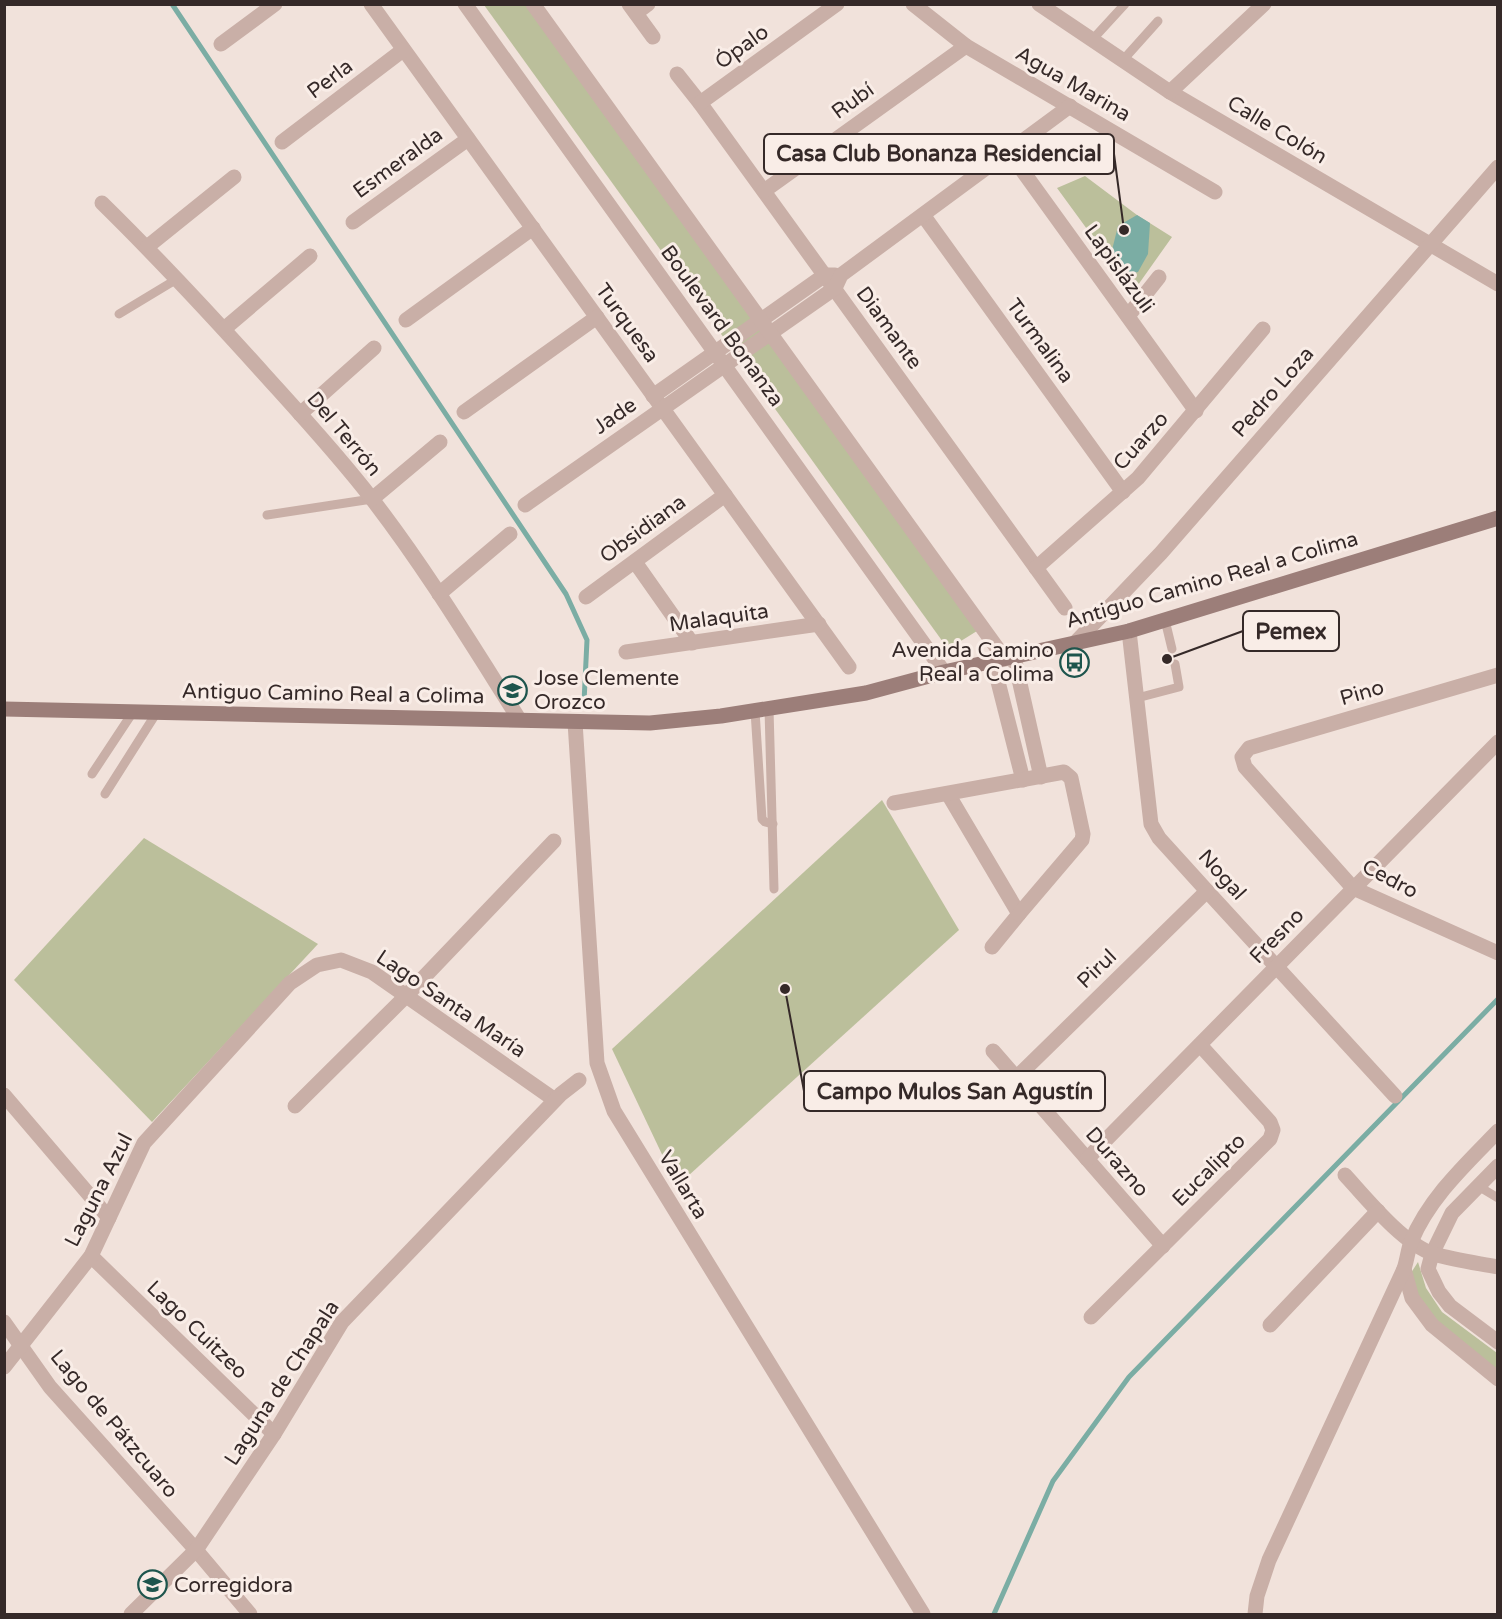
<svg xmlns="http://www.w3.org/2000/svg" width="1502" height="1619" viewBox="0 0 1502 1619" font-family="'Varela Round',sans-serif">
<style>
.green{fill:#bbbf9b}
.water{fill:#7bada4}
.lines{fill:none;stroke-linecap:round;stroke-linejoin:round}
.stream{stroke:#7bada4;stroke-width:5}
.service{stroke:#c9afa7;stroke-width:9}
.minor{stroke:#c9afa7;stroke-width:15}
.tertiary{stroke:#c9afa7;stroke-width:15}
.secondary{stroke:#9c7e79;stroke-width:15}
.labels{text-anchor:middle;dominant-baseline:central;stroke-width:6;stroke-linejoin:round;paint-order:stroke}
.street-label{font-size:21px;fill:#352928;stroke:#f9ede7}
.poi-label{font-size:21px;fill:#352928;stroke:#f9ede7;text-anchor:start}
.leader{fill:none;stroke:#352928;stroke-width:2}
.callout-dot{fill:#352928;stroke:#f9ede7;stroke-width:2}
.callout{fill:#f9ede7;stroke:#352928;stroke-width:2}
.callout-label{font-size:22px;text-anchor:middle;font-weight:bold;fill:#352928}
</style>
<rect width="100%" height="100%" fill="#f1e2db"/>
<g class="green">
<path d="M484,5H528L977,631L948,649Z"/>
<path d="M1085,176L1137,215L1172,237L1133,292L1057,188Z"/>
<path d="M882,800L959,930L677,1186L612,1049Z"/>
<path d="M144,838L318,944L152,1122L14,980Z"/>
<path d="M1418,1262L1426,1288L1442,1312L1497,1353V1371L1433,1321L1416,1297L1409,1276Z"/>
</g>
<path class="water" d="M1137,215L1150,223L1148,254L1138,272L1122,275L1111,254L1118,226Z"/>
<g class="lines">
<g class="stream">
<path d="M172,4L566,594L587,640L584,702"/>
<path d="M994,1614L1053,1481L1129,1377L1498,999"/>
</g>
<g class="service">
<path d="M1092,40L1125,4"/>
<path d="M1123,60L1158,21"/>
<path d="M119,314L177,279"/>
<path d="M267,515L372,499"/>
<path d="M1165,620L1172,649"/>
<path d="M1137,698L1179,687L1175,664"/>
<path d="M769,709L774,889"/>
<path d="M755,711L762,819L765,822L773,824"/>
<path d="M92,774L133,712"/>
<path d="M105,794L157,712"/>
<path d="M1478,1186L1498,1198"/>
</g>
<g class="minor">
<path d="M371,4L849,667"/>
<path d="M629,4L653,37"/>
<path d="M913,4L966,46L1215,192"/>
<path d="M1039,4L1170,92L1498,284"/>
<path d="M636,13L648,4"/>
<path d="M221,44L275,4"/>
<path d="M677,74L700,103L1065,608"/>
<path d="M1170,92L1264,4"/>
<path d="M700,103L837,4"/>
<path d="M282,142L403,50"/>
<path d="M1009,152L1196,411"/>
<path d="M764,191L966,46"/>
<path d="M102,203C159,259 212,316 265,375C302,416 339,456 372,499C426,569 472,645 519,719"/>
<path d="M923,215L1123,492"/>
<path d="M353,222L468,139"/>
<path d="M147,247L234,177"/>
<path d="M1128,316L1159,277"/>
<path d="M406,320L533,228"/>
<path d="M224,329L310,256"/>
<path d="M653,396L825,275H835"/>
<path d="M464,412L597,317"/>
<path d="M300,414L374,348"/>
<path d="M372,499L440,442"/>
<path d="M525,505L835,288L841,275L1070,106"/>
<path d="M635,562L692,643"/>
<path d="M1036,568L1138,478L1263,329"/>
<path d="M439,594L510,534"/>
<path d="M586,597L725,495"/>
<path d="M1129,631L1151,824L1159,838L1207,891L1395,1096"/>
<path d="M1076,642L1161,553L1498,167"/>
<path d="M626,652L819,624"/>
<path d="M1014,657L1041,777"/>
<path d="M993,662L1023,780"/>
<path d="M1498,675L1249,748L1242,757L1245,767L1353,888L1498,953"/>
<path d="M575,722L597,1063L614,1111L923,1614"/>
<path d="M948,794L1019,914L992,947"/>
<path d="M894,803L1064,772L1071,778L1083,834L1082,840L1019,914"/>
<path d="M993,1051L1163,1246"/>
<path d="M1016,1078L1207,891"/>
<path d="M4,1095L109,1218"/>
<path d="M295,1106L405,997L554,841"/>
<path d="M1087,1159L1498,742"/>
<path d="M1498,1166L1452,1213L1432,1254L1428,1269L1439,1292L1450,1306L1498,1342"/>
<path d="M1345,1175C1366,1198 1404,1245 1434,1254C1454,1260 1477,1263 1498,1267"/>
<path d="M91,1256L274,1434"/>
<path d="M1404,1269L1412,1298L1432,1325L1498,1379"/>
<path d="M1091,1317L1270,1139L1273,1130L1270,1122L1200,1045"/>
<path d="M4,1322L50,1387L196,1550L250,1614"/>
<path d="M1270,1325L1378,1211"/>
<path d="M4,1367L91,1256L144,1143L290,983L317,965L341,960L372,972L555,1100"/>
<path d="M131,1614L196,1550L274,1434L342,1322L561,1094L579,1080"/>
<path d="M1255,1614L1257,1596L1269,1560L1404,1269C1407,1260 1408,1250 1411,1242C1429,1198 1466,1164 1498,1131"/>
</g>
<g class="tertiary">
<path d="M465,4L944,672"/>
<path d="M533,4L1005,659"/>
</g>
<path class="secondary" d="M4,709L650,723L721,716L866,693L944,672L1129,631L1498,518"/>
</g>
<defs>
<symbol id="bus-ring" viewBox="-11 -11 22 22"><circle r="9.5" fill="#f9ede7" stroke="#1e554d" stroke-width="1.5"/><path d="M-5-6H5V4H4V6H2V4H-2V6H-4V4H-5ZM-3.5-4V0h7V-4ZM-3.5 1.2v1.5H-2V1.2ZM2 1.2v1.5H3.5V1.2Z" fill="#1e554d"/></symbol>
<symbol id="school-ring" viewBox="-11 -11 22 22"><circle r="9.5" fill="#f9ede7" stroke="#1e554d" stroke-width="1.5"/><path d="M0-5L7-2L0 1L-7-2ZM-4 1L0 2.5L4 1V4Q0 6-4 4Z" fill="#1e554d"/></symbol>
</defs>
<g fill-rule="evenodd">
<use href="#bus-ring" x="1058" y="646" width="33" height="33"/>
<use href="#school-ring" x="496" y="674" width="33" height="33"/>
<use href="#school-ring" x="136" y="1568" width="33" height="33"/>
</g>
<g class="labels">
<g class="street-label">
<text transform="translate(742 47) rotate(-36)">Ópalo</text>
<text transform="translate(330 79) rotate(-37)">Perla</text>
<text transform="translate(1073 84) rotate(30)">Agua Marina</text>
<text transform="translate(853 101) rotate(-36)">Rubí</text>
<text transform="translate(1277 130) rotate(31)">Calle Colón</text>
<text transform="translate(398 163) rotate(-36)">Esmeralda</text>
<text transform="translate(1119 269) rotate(54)">Lapislázuli</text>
<text transform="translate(627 323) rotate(54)">Turquesa</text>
<text transform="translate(722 326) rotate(54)">Boulevard Bonanza</text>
<text transform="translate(889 328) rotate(54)">Diamante</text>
<text transform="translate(1040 341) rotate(54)">Turmalina</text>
<text transform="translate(1273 392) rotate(-49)">Pedro Loza</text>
<text transform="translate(615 416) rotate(-35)">Jade</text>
<text transform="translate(344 434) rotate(50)">Del Terrón</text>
<text transform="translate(1141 441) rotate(-48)">Cuarzo</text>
<text transform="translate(643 529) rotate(-36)">Obsidiana</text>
<text transform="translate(1212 580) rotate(-16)">Antiguo Camino Real a Colima</text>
<text transform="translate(719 618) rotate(-8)">Malaquita</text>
<text transform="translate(1362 693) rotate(-16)">Pino</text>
<text transform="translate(333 694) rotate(1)">Antiguo Camino Real a Colima</text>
<text transform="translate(1222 875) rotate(48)">Nogal</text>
<text transform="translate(1390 879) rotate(28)">Cedro</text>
<text transform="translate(1277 936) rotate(-46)">Fresno</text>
<text transform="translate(1097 969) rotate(-44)">Pirul</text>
<text transform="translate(451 1004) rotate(34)">Lago Santa María</text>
<text transform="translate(1117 1162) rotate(49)">Durazno</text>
<text transform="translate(1209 1170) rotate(-45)">Eucalipto</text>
<text transform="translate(683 1185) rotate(59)">Vallarta</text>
<text transform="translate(99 1190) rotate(-63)">Laguna Azul</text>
<text transform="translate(197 1330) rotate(44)">Lago Cuitzeo</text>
<text transform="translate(282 1383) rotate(-57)">Laguna de Chapala</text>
<text transform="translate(114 1424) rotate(50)">Lago de Pátzcuaro</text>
</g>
<g class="poi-label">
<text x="1054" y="650" text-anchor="end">Avenida Camino<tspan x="1054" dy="24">Real a Colima</tspan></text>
<text x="534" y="678">Jose Clemente<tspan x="534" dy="24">Orozco</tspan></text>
<text x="174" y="1585">Corregidora</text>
</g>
</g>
<path class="leader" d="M1124 230L1114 154M1167 659L1243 631M785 989L804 1091"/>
<g class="callout-dot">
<circle cx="1124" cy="230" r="6"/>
<circle cx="1167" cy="659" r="6"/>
<circle cx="785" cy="989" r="6"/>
</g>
<g class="callout">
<rect x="764" y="134" width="350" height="40" rx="6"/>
<rect x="1243" y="611" width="96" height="40" rx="6"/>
<rect x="804" y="1071" width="301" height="40" rx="6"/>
</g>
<g class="callout-label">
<text x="939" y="161">Casa Club Bonanza Residencial</text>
<text x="1291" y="639">Pemex</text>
<text x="955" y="1099">Campo Mulos San Agustín</text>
</g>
<rect width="1502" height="1619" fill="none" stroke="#352928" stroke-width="12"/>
</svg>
